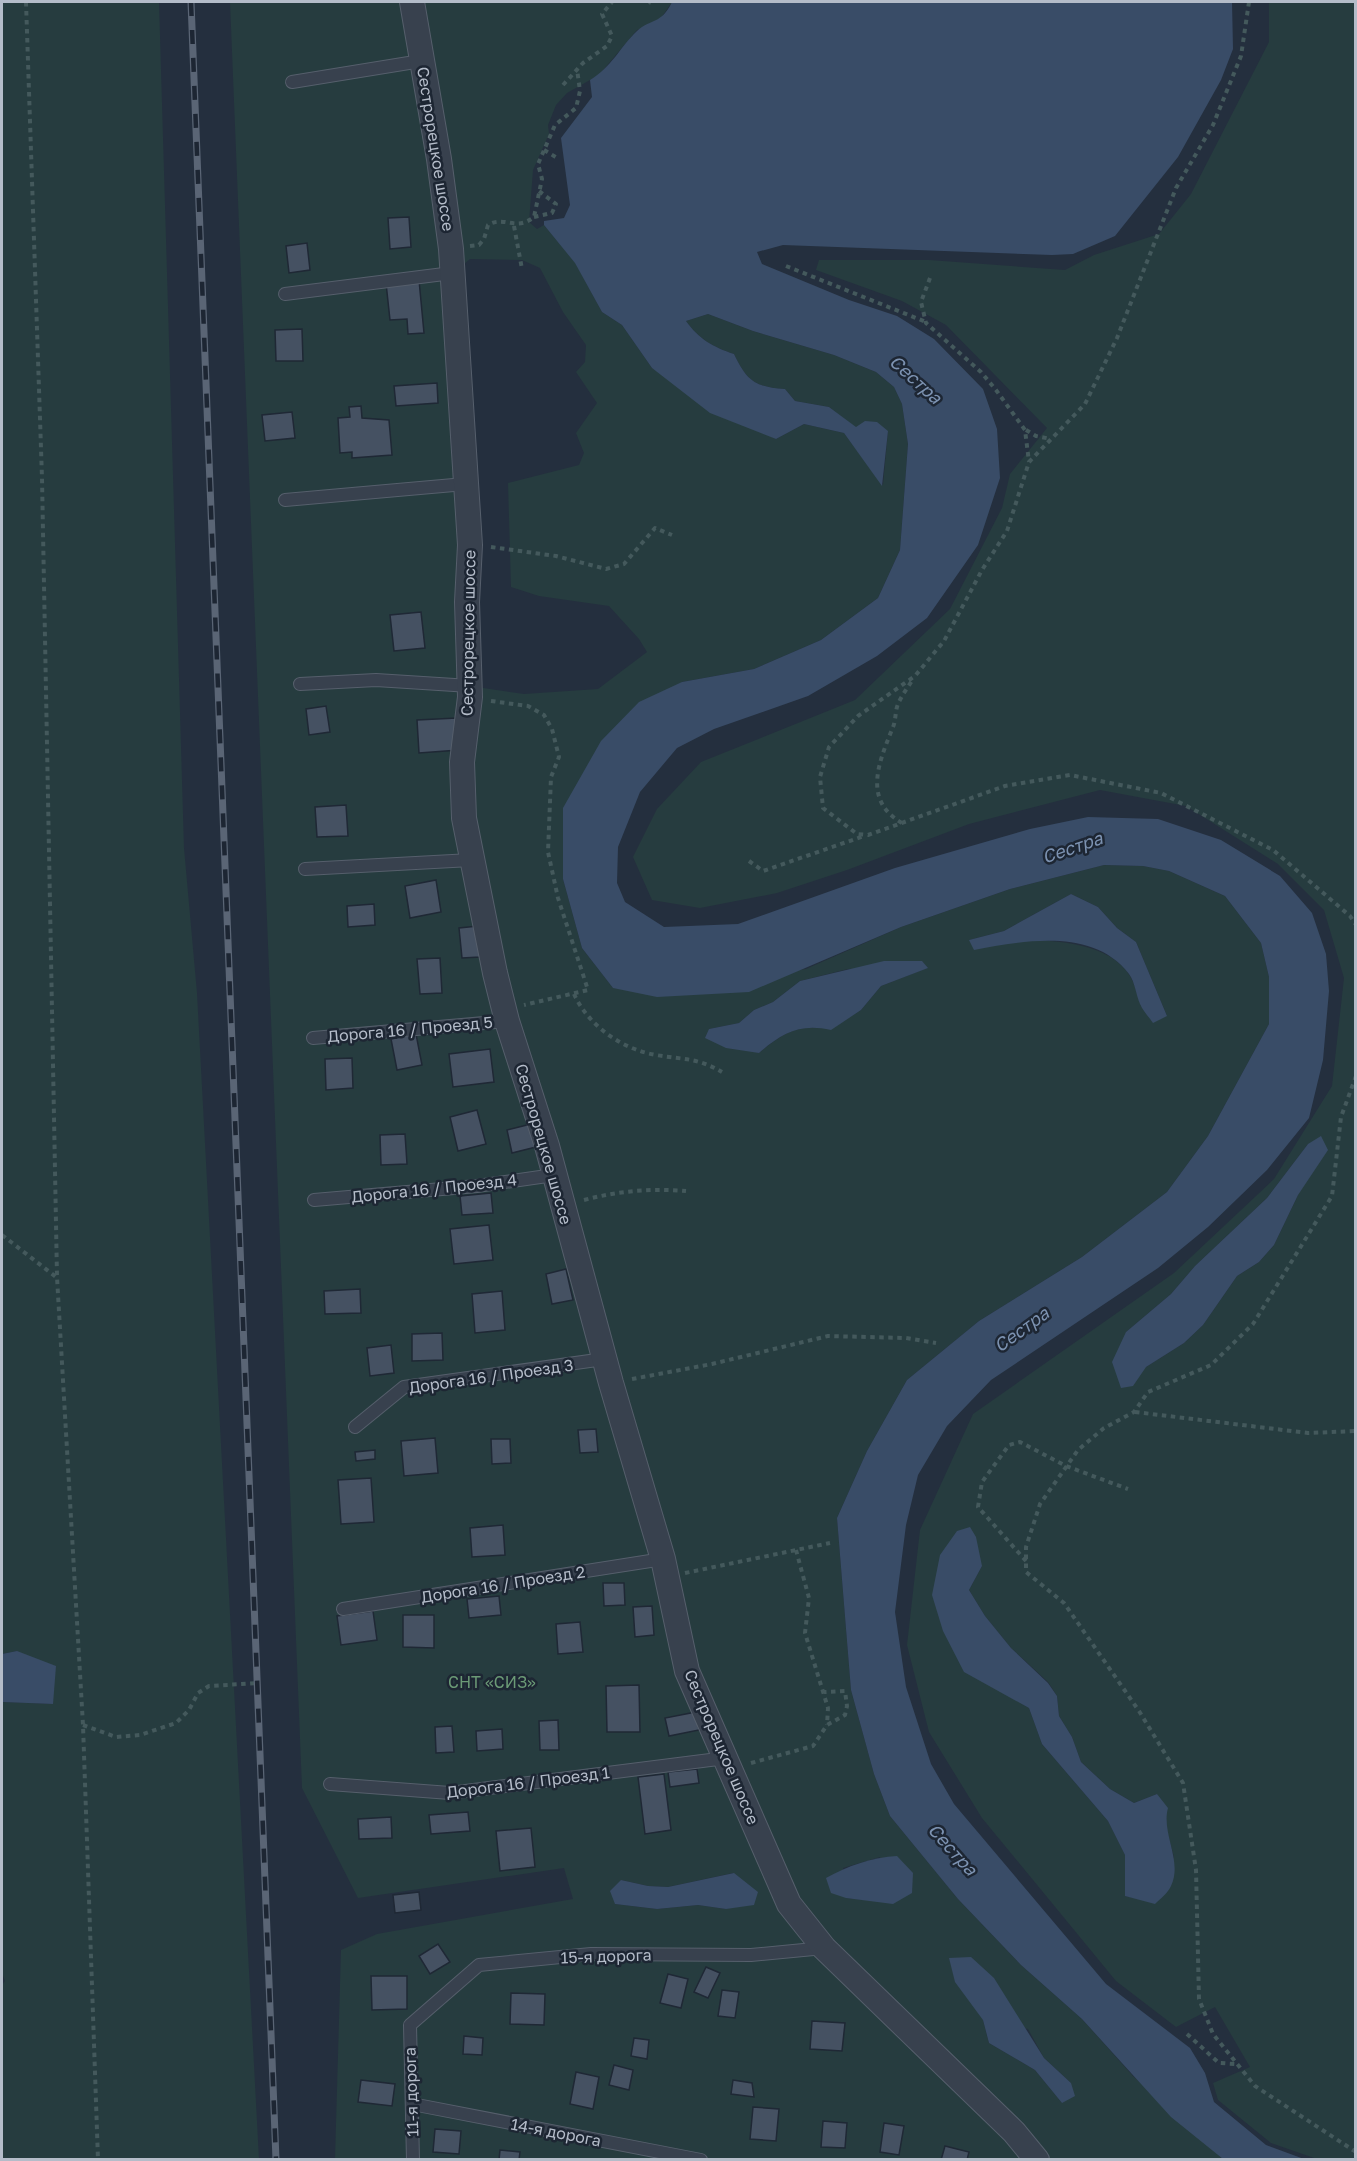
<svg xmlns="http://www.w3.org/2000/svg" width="1357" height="2161" viewBox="0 0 1357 2161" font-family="'Golos Text',sans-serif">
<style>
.green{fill:#263c3f;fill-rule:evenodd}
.water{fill:#394c67}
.building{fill:#455162;stroke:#1f2835;stroke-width:1.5}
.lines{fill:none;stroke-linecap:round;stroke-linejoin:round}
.lane-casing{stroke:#565f6c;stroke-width:14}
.street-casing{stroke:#565f6c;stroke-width:26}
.path{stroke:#44595c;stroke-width:4;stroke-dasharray:4.5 4.5;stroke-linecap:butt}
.lane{stroke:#38414e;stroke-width:12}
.street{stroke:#38414e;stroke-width:24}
.rail-casing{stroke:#5a6575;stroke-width:7}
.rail{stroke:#1d2633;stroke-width:4.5;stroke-dasharray:14;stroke-linecap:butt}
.labels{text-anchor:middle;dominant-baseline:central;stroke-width:5;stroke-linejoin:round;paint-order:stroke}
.street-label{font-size:16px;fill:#b4bcc9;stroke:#1d2633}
.park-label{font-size:16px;fill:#6b9a76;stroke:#1d2633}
.water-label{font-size:18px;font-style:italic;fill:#7c92b1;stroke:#1d2633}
</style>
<rect width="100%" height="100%" fill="#242f3e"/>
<g class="green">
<path d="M2,2H159L184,848L197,993L259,2159H2V1985L5,1981L2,1973V1702L52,1704L17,1651L2,1654Z"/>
<path d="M230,2H672L659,21L637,30L599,75L567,93L556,105L548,125L549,134L533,170L529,222L537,229L544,225L575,262L602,312L622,325L652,368L776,439L804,424L844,433L883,485L888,431L856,428L829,407L795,401L785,389C755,387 747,381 734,354C713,347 699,339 686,321L708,314L753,331L834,355L876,372L894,387L902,404L908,444L900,550L878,598L821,640L754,669L682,682L563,879L582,948L613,988L806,969L901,927L1010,889L1104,865L1143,866L1169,871L1225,896L1261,943L1269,977V1024L1208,1136L1167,1192L1082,1257L979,1321L907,1380L867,1451L837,1518L851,1690L874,1774L890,1816L958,1899L1021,1965L1082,2019L1133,2076L1223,2159H335L341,1950L377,1934L573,1899L564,1868L358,1898L302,1788ZM470,259L522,260L540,268L563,312L586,345L585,362L576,372L597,403L576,433L584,453L579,465L508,483L511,587L539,596L609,606L639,639L647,652L598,689L524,694L470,686L452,274ZM1071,894L1098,907L1117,928L1136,942L1167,1016L1141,1006C1138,997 1135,984 1130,976C1103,931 1014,941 969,940L1004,931ZM927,968L881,986L861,1010L831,1029C800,1023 782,1033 759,1053L709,1029L739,1023L754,1010L773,1002L800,981L848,969ZM880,1857L866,1900L846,1898L843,1868ZM733,1873L726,1909L698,1905L657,1909L615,1904L621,1880L648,1886L668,1887ZM983,2020L1028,2029L1044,2058L1071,2083L1062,2103L1035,2070L989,2043Z"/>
<path d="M1269,2H1355V2159H1317L1271,2143L1218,2100L1213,2083L1250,2067L1215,2007L1176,2027L1116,1981L982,1818L929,1732L907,1645L920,1530L973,1414L1174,1273L1274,1179L1332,1086L1344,978L1324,910L1278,864L1186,806L1100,790L969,824L847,870L777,893L700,908L652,900L633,857L657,809L701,762L855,700L950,609L1002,508L1010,474L1047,428L946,325L902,301L816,270L819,260H929L1065,270L1094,255L1159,234L1191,194L1269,42ZM1308,1144L1298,1195L1274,1245L1259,1262L1237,1276L1203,1325L1184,1343L1146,1367L1126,1332L1171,1294L1195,1266L1267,1198ZM940,1555L982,1566L969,1590L985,1616L1011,1648L1048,1682L1057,1696L1059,1716L1072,1737L1081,1762L1110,1789L1134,1803L1157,1794L1174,1857L1141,1899L1125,1896V1855L1108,1821L1042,1744L1029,1708L1008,1695Z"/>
</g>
<g class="water">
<path d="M672,2H1232L1233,49L1221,80L1178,157L1115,236L1073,254L1052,255L783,245L757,252L762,264L849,300L897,316L934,339L983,389L997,429L1000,478L978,545L927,618L877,656L808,696L714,729L677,748L640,792L618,847L617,883L625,902L664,927L738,924L895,868L1030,829L1088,817L1158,819L1221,840L1280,876L1312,913L1326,954L1329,991L1323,1060L1309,1118L1267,1170L1208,1227L1158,1268L991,1380L947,1426L918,1475L906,1525L895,1612L906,1687L931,1764L954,1804L1106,1984L1190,2048L1205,2073L1214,2102L1266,2145L1304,2159H1223L1171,2117L1082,2019L1021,1965L958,1899L890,1816L874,1774L851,1690L837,1518L867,1451L907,1380L979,1321L1082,1257L1167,1192L1208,1136L1269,1024V977L1261,943L1225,896L1169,871L1143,866L1104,865L1010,889L901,927L749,992L657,997L613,988L582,948L563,879V808L601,741L639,702L682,682L754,669L821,640L878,598L900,550L908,444L902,404L894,387L876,372L834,355L753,331L708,314L686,321C699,339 713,347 734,354C747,381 755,387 785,389L795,401L829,407L856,427L865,421L877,422L888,431L882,486L844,433L804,424L776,439L710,413L652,368L622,325L602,312L575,263L544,225V221L564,218L570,205L561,138L592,97L590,80C612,67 620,47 637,31C651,18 661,25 672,2Z"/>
<path d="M1071,894L1098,907L1117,928L1136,942L1167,1016L1153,1023C1149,1017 1143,1011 1140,1004C1136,995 1135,982 1129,974C1093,927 1023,941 974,950L969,940L1004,931Z"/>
<path d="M884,961H922L928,968L881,986L861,1010L831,1030C800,1023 782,1033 759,1053L726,1048L705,1038L709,1029L739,1023L754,1010L773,1002L800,981Z"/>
<path d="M1321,1136L1328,1150L1298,1195L1274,1245L1259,1262L1237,1276L1203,1325L1184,1343L1146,1367L1133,1386L1121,1388L1112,1362L1126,1332L1171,1294L1195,1266L1267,1198L1308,1144Z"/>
<path d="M970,1527L976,1537L982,1566L969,1590L985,1616L1011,1648L1048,1683L1057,1696L1059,1716L1072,1737L1081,1762L1110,1789L1134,1803L1157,1794L1168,1808C1161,1833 1183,1861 1171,1886C1168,1893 1160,1899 1155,1904L1125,1896V1855L1108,1821L1042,1744L1029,1708L964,1672L943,1631L932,1595L940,1555L957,1531Z"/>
<path d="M17,1651L56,1666L53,1704L2,1702V1654Z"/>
<path d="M897,1856L913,1873L912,1893L893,1904L846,1898L831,1893L826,1878C847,1866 873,1857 897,1856Z"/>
<path d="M734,1873L758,1892L754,1905L726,1909L698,1905L657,1909L615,1904L610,1891L621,1880L648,1886L668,1887Z"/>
<path d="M971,1957L994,1978L1044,2058L1071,2083L1075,2096L1062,2103L1035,2070L989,2043L983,2020L955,1982L949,1958Z"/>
</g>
<g class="building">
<path d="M409,217L411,247L390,249L388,218Z"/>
<path d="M307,243L310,270L289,273L286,246Z"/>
<path d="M419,280L424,333L408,334L407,319L390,320L386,283Z"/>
<path d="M302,329L303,361H276L275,330Z"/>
<path d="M437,383L438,403L396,406L394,386Z"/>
<path d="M361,406L362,418L389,420L392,455L352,458V452L340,453L338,418L350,417L349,407Z"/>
<path d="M292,412L295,438L265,441L262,415Z"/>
<path d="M421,612L425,648L394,651L390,615Z"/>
<path d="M326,706L330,732L309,735L306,709Z"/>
<path d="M457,718L459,750L419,753L417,720Z"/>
<path d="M346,805L348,836L317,837L315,807Z"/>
<path d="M436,880L441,912L410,918L405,886Z"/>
<path d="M374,904L375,925L348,927L347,906Z"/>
<path d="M478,926L480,957L462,958L459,928Z"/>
<path d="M440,958L442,993L420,994L417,959Z"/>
<path d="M416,1034L422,1065L397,1070L391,1039Z"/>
<path d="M490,1049L494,1082L453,1087L449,1054Z"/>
<path d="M352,1058L353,1088L326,1090L325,1059Z"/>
<path d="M477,1110L486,1144L458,1151L450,1117Z"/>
<path d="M535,1123L540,1146L512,1153L507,1130Z"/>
<path d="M405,1134L407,1164L381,1165L380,1135Z"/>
<path d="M491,1193L493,1213L462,1215L460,1196Z"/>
<path d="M489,1225L493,1260L454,1264L450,1229Z"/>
<path d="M566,1269L573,1300L552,1304L546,1274Z"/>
<path d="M360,1289L361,1313L325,1314L324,1291Z"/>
<path d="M502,1291L505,1330L475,1333L472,1294Z"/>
<path d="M442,1333L443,1360L412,1361V1334Z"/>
<path d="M391,1345L394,1373L370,1376L367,1348Z"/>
<path d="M596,1429L598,1452L580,1453L578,1430Z"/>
<path d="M435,1438L438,1473L404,1476L401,1441Z"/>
<path d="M491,1439H510L511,1463L492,1464Z"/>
<path d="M375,1450V1459L356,1461L355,1452Z"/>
<path d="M371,1478L374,1522L341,1524L338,1480Z"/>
<path d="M503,1525L505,1555L472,1557L470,1528Z"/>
<path d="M603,1583H624L625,1605L604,1606Z"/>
<path d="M499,1596L501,1615L469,1618L467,1599Z"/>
<path d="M652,1606L654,1635L635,1637L633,1607Z"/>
<path d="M373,1611L377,1640L341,1645L337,1616Z"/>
<path d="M403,1615H434V1648L403,1647Z"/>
<path d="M580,1622L583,1652L558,1654L556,1624Z"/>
<path d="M639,1685L640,1732H607L606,1686Z"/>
<path d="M696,1712L699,1730L669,1736L665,1718Z"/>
<path d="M558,1720L559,1750H540L539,1721Z"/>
<path d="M452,1726L454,1752L436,1753L435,1727Z"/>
<path d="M502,1729L503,1749L477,1751L476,1731Z"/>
<path d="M697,1769L699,1783L670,1787L668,1772Z"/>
<path d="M664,1774L671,1830L645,1834L638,1777Z"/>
<path d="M468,1812L470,1831L431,1834L429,1815Z"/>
<path d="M391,1817L392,1838L359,1839L358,1819Z"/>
<path d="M531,1828L535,1867L500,1871L496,1831Z"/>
<path d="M419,1892L421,1910L395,1913L393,1895Z"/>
<path d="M438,1944L450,1962L430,1974L419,1956Z"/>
<path d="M706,1967L720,1973L708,1998L694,1992Z"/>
<path d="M668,1974L688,1979L681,2008L660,2003Z"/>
<path d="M371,1976H407V2009L372,2010Z"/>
<path d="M722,1990L739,1992L735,2018L718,2016Z"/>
<path d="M511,1993L545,1994L544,2025L510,2024Z"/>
<path d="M812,2021L845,2023L842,2051L810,2049Z"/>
<path d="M464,2036L483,2038L482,2055L463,2054Z"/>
<path d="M634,2038L649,2040L647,2059L631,2056Z"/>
<path d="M614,2065L633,2070L629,2090L609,2085Z"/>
<path d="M576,2072L599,2077L593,2109L570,2104Z"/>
<path d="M361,2080L395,2084L392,2106L358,2102Z"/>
<path d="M733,2080L752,2083L754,2097L731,2094Z"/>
<path d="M753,2107L779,2109L776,2141L750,2139Z"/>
<path d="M823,2121L847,2123L845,2148L821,2147Z"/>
<path d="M884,2123L904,2126L899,2155L880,2152Z"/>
<path d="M435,2129L461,2131L459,2154L433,2152Z"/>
<path d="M945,2146L969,2152L967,2160H941Z"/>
<path d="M500,2150L520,2152L519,2160H499Z"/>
</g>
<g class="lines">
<defs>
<g id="lane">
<path d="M292,82L421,61"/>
<path d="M285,294L452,273"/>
<path d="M285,500L465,484"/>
<path d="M300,684L376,680L470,686"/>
<path d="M305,869L471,860"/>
<path d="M313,1038L507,1021"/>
<path d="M314,1200L477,1186L554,1175"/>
<path d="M355,1427L404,1387L604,1359"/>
<path d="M343,1609L663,1559"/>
<path d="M330,1784L450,1793L726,1758"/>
<path d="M412,2104L701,2160"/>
<path d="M413,2160L410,2025L479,1965L591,1954L751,1955L824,1948"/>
</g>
<path id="street" d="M412,2L439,159L451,249L470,545L467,602L470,697L462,762L464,818L495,973L507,1021L547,1146L611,1383L663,1559L687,1671L789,1904L824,1948L1014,2132L1037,2160"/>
</defs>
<use href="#lane" class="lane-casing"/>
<use href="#street" class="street-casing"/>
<g class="path">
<path d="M26,2L42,478L57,1277L83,1725L98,2160"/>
<path d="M649,2L651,3"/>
<path d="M1249,2L1241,56L1213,125L1176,188L1117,338L1085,404L1029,462L1007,531L982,570L944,641L915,676L858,716L829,747L820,777L823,808L857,834L868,835L1005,786L1070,775L1161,793L1273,850L1350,916L1356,925"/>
<path d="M563,85L583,63L607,46L612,36L602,14L612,2"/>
<path d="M544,150L559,159"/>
<path d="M534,217L552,213L556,204L539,191"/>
<path d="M514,226L522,269"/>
<path d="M470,246L479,245L484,239L488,225C505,215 515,232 534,217L542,179L538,164L555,125L576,108L580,91L577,69"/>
<path d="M786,266L926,322"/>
<path d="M930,278L921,302L926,323L981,372L996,390L1025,430L1029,462"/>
<path d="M1026,430L1036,436L1051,439"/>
<path d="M491,547L556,556L606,569L624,564L655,528L672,535"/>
<path d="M491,701L528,706L544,715L552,729L559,757L551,777L548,852L558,898L588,990L524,1005"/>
<path d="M902,823C862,800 879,762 893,727C896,720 895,711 898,704C902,695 908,687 913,679"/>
<path d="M749,861L763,871L864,836"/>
<path d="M574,994C588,1025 621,1049 656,1055C684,1060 696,1057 722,1072"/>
<path d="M1356,1076L1341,1117L1332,1196L1253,1324L1211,1365L1148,1392L1134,1412L1104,1428L1078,1450L1040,1504L1026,1547V1572L1064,1603L1139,1711L1183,1783L1196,1870L1199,1999L1213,2034L1255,2086L1356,2152"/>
<path d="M584,1200C618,1191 651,1188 686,1191"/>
<path d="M2,1235L56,1277"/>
<path d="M632,1379L712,1364L828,1336L906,1338L936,1343"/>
<path d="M1135,1412L1308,1433L1356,1431"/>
<path d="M796,1550L809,1598L805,1633L828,1708L827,1725"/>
<path d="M1026,1561L978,1507L982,1482L1009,1445L1020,1442L1066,1466L1128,1489"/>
<path d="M685,1573L830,1543"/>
<path d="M83,1725L116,1737L140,1735L176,1723L189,1710L198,1693L209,1686L259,1683"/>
<path d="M751,1763L813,1746L827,1725L845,1715L847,1706L845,1691L824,1692"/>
<path d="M1187,2034L1219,2063L1236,2064"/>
</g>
<use href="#lane" class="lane"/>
<use href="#street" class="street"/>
<defs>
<path id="rail" d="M191,2L276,2160"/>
</defs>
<use href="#rail" class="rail-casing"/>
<use href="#rail" class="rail"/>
</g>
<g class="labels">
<g class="street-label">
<text transform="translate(436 149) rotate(81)">Сестрорецкое шоссе</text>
<text transform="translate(468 633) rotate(-89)">Сестрорецкое шоссе</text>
<text transform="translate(410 1029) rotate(-5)">Дорога 16 / Проезд 5</text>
<text transform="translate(544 1144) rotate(74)">Сестрорецкое шоссе</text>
<text transform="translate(434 1188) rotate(-6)">Дорога 16 / Проезд 4</text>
<text transform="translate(491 1376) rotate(-8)">Дорога 16 / Проезд 3</text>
<text transform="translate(503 1584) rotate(-9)">Дорога 16 / Проезд 2</text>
<text transform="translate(722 1747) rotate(67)">Сестрорецкое шоссе</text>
<text transform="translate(528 1782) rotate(-7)">Дорога 16 / Проезд 1</text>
<text transform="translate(606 1956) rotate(-2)">15-я дорога</text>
<text transform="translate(411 2092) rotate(-92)">11-я дорога</text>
<text transform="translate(556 2132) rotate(11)">14-я дорога</text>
</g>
<g class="park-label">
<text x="492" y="1682">СНТ «СИЗ»</text>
</g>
<g class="water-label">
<text transform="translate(916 379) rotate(42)">Сестра</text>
<text transform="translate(1072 847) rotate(-19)">Сестра</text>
<text transform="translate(1021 1329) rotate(-36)">Сестра</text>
<text transform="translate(953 1849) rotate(48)">Сестра</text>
</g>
</g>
<rect width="1357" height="2161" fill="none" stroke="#b4bcc9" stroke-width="6"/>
</svg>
